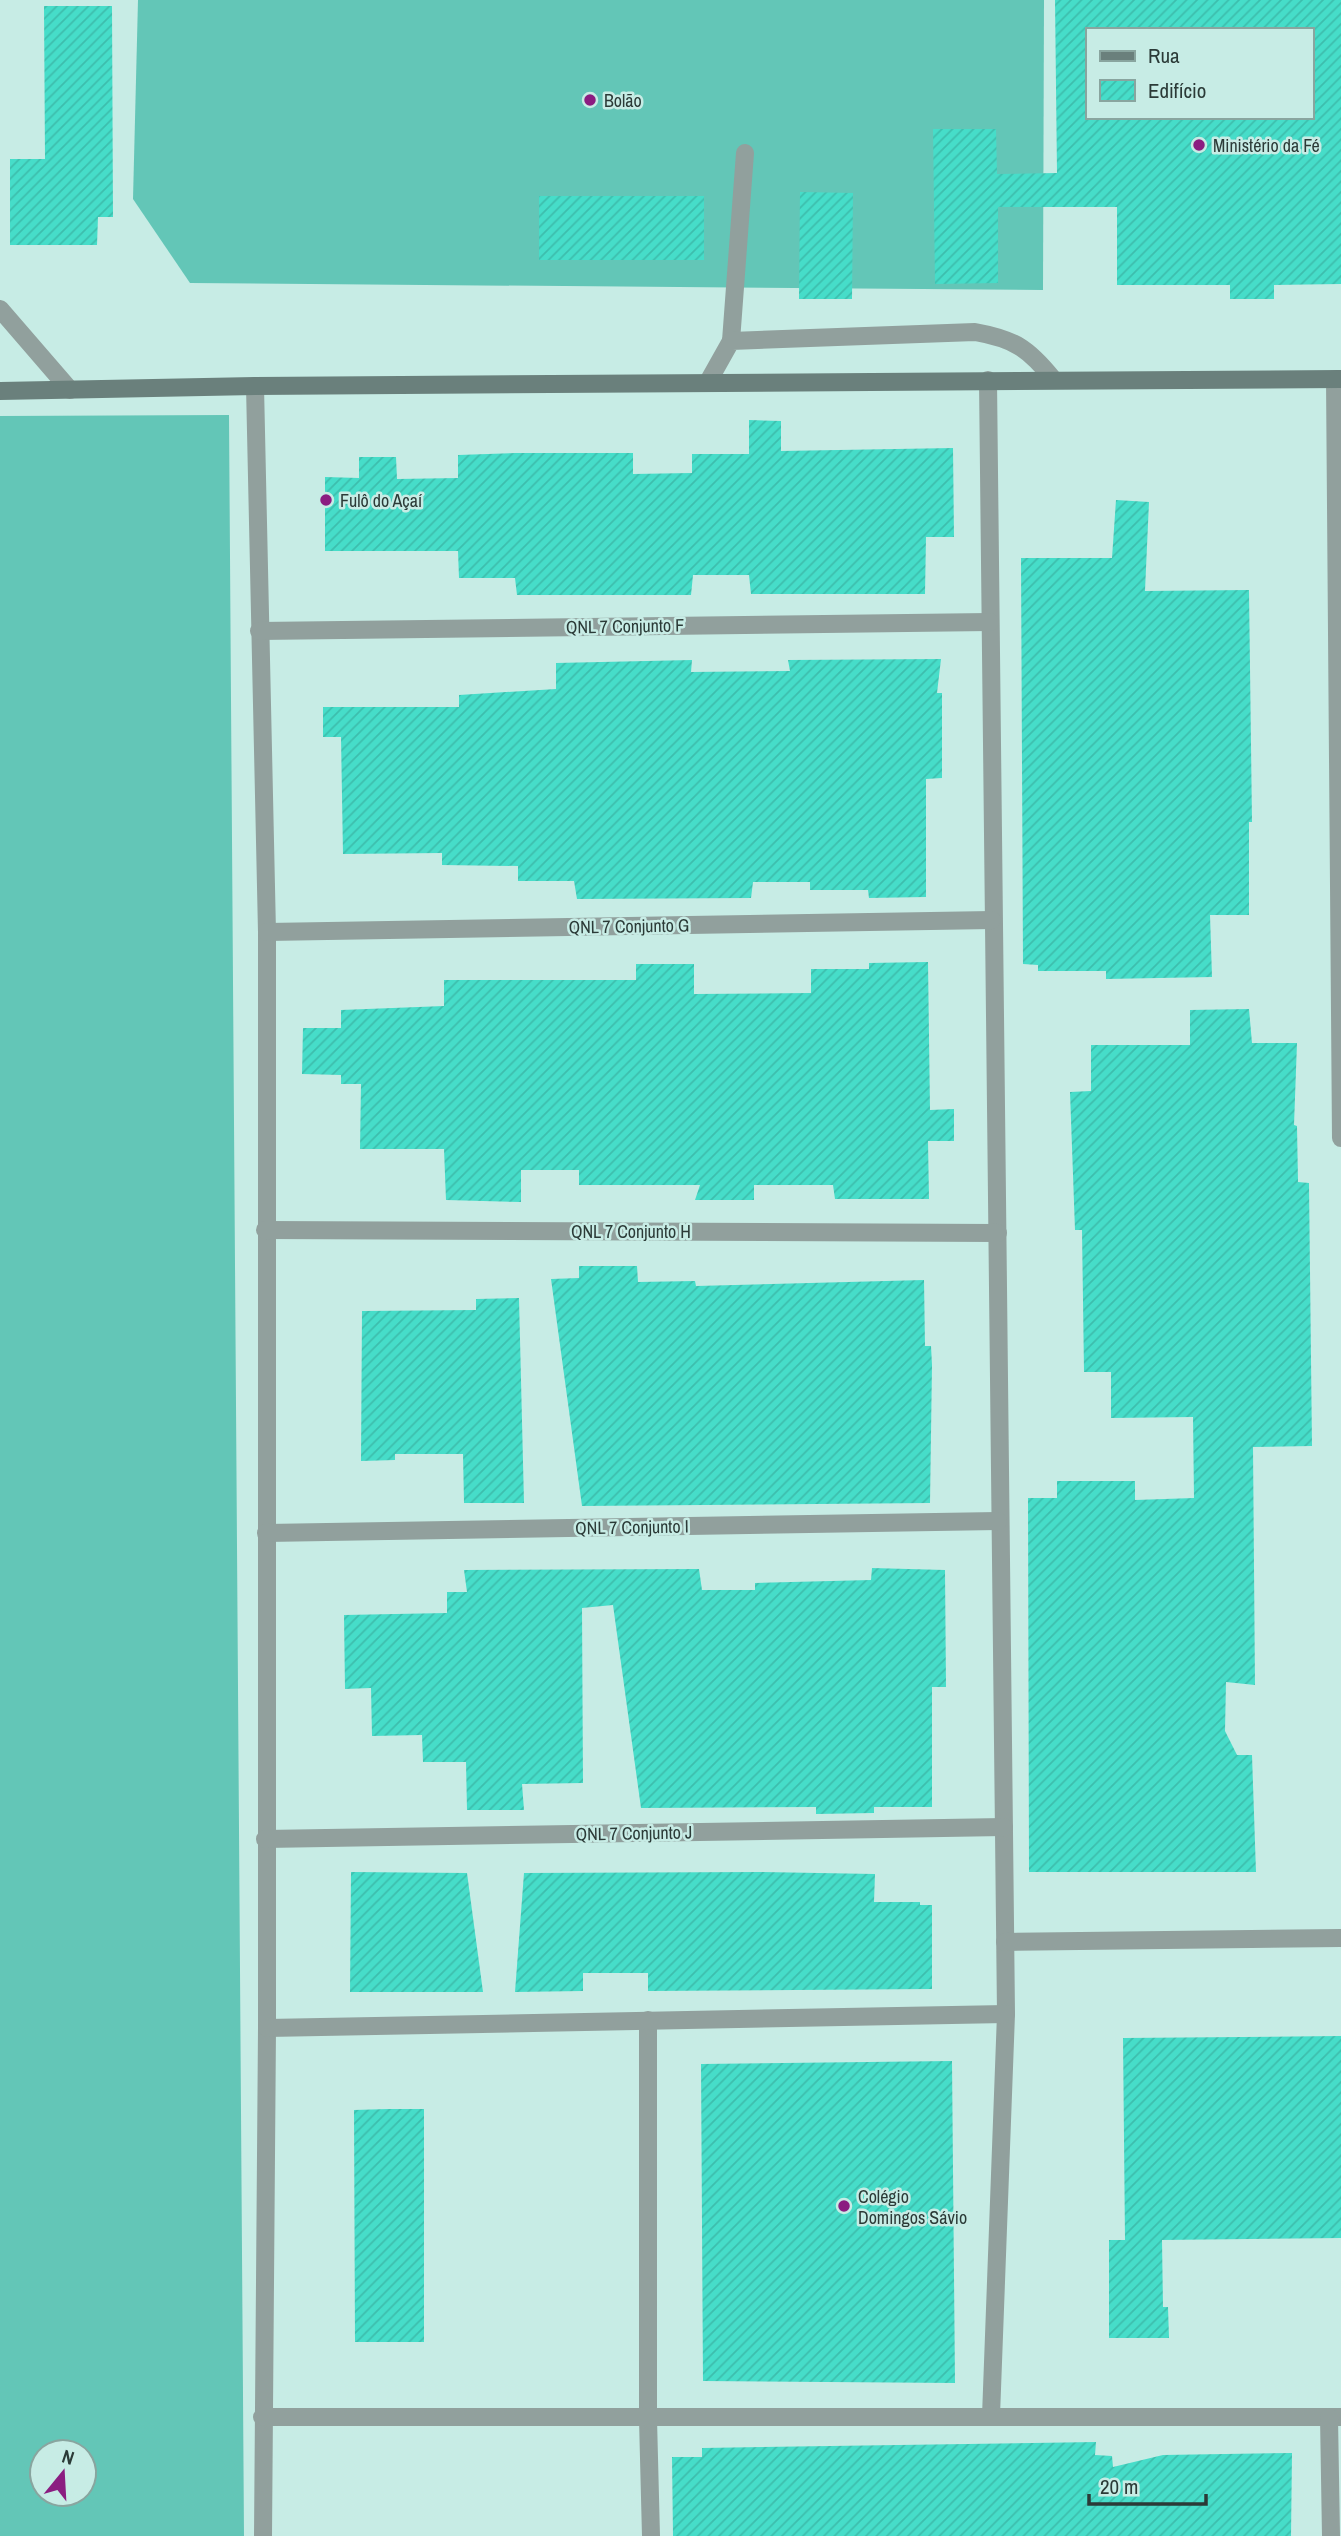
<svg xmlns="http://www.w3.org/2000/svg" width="1341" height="2536" viewBox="0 0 1341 2536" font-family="'Archivo Narrow',sans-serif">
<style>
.grass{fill:#63c6b7;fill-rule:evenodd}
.building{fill:url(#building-hatch);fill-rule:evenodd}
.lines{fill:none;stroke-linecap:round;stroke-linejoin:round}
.lane{stroke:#91a09d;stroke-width:18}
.street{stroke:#91a09d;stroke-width:18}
.secondary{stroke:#6a807c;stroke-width:18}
.poi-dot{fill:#8b1d81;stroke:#c7ece5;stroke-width:2.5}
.labels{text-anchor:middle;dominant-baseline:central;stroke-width:5;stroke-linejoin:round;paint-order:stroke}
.poi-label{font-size:18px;fill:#2b3a37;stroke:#c7ece5;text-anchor:start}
.street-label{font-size:18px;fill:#2b3a37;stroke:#c7ece5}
</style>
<defs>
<pattern id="building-hatch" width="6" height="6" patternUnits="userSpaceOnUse" patternTransform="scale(1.75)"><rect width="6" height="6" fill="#46ddc9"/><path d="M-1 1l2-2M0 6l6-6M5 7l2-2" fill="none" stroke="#3dbead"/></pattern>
</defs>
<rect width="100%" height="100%" fill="#c7ece5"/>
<g class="grass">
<path d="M138,0H1044L1043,290L190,283L133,199Z"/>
<path d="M229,415L244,2536H0V416ZM84,2452V2494H42V2452Z"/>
</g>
<g class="building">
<path d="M1055,0H1341V284L1274,285V299H1230V285H1117V207H998V283L935,284L933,129H996L997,174L1057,173ZM1087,30H1311V117H1087Z"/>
<path d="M44,6H112L113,217H98L97,245H10V159H45Z"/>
<path d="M800,192L853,193L852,299H799Z"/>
<rect x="539" y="196" width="165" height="64"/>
<path d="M749,420L781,421V451L953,448L954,537H926L925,594H751L749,575H693L691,595H517L515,578H459L458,551H325V477L359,478V457H396L397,479L458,478V455L516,453H633V474L692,473V454H749Z"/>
<path d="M1116,500L1149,502L1145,591L1249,590L1252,822H1249V915H1210L1212,977L1106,979V971H1038V965L1023,964L1021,558H1112Z"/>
<path d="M941,659L937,693H942V778L926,779V897L869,898L868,890H810V882H753L751,898L577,899L574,881H518V866L442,865V853L343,854L341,737H323V707H459V695L556,689V663L692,660L691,672L790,671L788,660Z"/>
<path d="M928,962L930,1110L954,1109V1141H928L929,1199H835L833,1185H754V1200H695L700,1185H579V1170H521V1202L446,1200L444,1149H360L361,1084H341V1075L302,1074L303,1028H341V1010L444,1006V980H636V964H694V994L811,993V969H869V963Z"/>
<path d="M1249,1009L1252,1043H1297L1294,1125L1297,1126L1298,1182L1309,1183L1312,1446L1253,1447L1255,1685L1226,1682L1225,1731L1237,1755H1252L1256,1872H1029L1028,1498H1057V1481H1135V1500L1194,1498L1193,1417L1111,1418V1372H1084L1082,1230H1075L1070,1092L1091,1091V1045H1190V1010Z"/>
<path d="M579,1266H637L638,1282L695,1281L696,1286L924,1280L925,1346H931L932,1365L930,1503L582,1506L551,1279L579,1278Z"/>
<path d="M519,1298L524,1503H464L463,1454H395V1460L361,1461L362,1311L476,1310V1299Z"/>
<path d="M872,1568L945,1570L946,1687H932V1807H874V1813L816,1814V1807L641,1808L613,1605L582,1608L583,1783L522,1784L524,1810H467L466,1762H423L422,1735L372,1736L371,1688L345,1689L344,1615L447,1613V1592H467L464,1570L699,1569L702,1590H755V1583L871,1580Z"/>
<path d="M351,1872L467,1873L483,1992H350Z"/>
<path d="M758,1872L875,1874L874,1902H920V1905H932V1989L648,1991V1973H583V1991L515,1992L524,1873Z"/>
<path d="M1341,2036V2238L1162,2240L1163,2307H1168L1169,2338H1109V2240H1125L1123,2038Z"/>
<path d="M952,2061L955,2383L703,2381L701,2064Z"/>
<path d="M388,2109H424V2342H355L354,2110Z"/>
<path d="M1096,2442L1095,2455L1112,2456L1113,2467L1163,2455L1292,2453L1291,2536H673L672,2457H702V2448Z"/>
</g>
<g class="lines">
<g class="lane">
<path d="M0,309L70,390"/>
<path d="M731,341L745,153"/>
<path d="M708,382L731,341L975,332C1014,339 1028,348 1053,379"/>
</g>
<g class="street">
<path d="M1335,379L1341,1138"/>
<path d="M988,380L1006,2014L991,2416"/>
<path d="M255,386L267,932V2028L263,2536"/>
<path d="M259,631L990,622"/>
<path d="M267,932L992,920"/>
<path d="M265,1230L998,1233"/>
<path d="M266,1533L998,1521"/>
<path d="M265,1839L1004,1827"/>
<path d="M1005,1942L1341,1938"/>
<path d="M648,2020V2419L651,2536"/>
<path d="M267,2028L1006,2014"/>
<path d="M262,2417H1341"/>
<path d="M1329,2417L1331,2536"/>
</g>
<path class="secondary" d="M0,391L255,386L1341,379"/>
</g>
<g class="poi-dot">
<circle cx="590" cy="100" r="7"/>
<circle cx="1199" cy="145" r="7"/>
<circle cx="326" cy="500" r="7"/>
<circle cx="844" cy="2206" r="7"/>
</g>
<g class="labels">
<g class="poi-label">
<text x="604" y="100">Bolão</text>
<text x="1213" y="145">Ministério da Fé</text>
<text x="340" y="500">Fulô do Açaí</text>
<text x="858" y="2196">Colégio<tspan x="858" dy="21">Domingos Sávio</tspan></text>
</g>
<g class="street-label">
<text transform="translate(625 626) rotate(-1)">QNL 7 Conjunto F</text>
<text transform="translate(629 926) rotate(-1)">QNL 7 Conjunto G</text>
<text x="631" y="1231">QNL 7 Conjunto H</text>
<text transform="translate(632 1527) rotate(-1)">QNL 7 Conjunto I</text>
<text transform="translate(634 1833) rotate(-1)">QNL 7 Conjunto J</text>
</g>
</g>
<rect x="1086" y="28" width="228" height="91" fill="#c7ece5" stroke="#89a59f" stroke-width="2"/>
<rect x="1100" y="51" width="35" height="10" fill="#6a807c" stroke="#89a59f" stroke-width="2"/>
<text x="1148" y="63" font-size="21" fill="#2b3a37">Rua</text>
<rect x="1100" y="80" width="35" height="21" fill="url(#building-hatch)" stroke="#89a59f" stroke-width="2"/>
<text x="1148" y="98" font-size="21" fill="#2b3a37">Edifício</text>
<g transform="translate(63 2473) rotate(18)"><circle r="33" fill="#c7ece5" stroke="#89a59f" stroke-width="2"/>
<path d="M0-5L12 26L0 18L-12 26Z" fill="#8b1d81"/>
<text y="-10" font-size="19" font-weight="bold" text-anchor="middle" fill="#2b3a37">N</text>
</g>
<path d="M1089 2494v10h117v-10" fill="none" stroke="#2b3a37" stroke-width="3.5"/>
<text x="1100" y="2494" font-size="21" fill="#2b3a37" stroke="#c7ece5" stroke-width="5" paint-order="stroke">20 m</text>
</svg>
